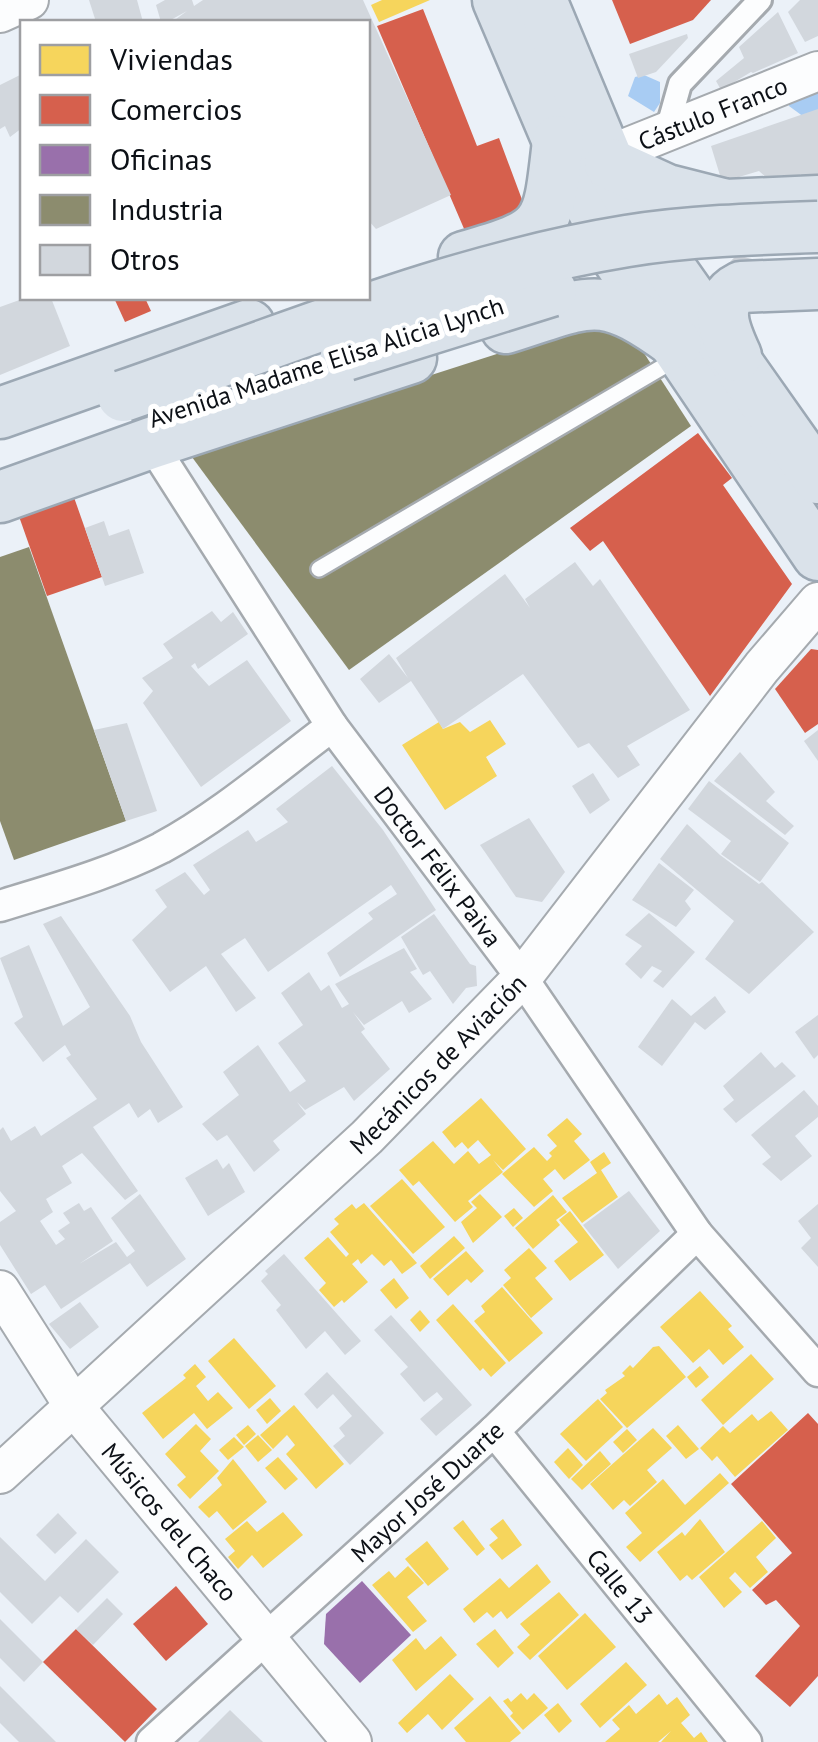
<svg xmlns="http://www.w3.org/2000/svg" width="818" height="1742" viewBox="0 0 818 1742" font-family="'PT Sans',sans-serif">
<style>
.forest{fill:#a8ccf3}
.homes{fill:#f6d55c}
.shops{fill:#d6604d}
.offices{fill:#9970ab}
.industry{fill:#8c8c6e}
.building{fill:#d2d7dd}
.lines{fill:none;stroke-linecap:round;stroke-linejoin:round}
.trunk-tunnel{stroke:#cacfd6;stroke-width:50;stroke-dasharray:50 25;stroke-linecap:butt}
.service-casing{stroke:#a5aaaf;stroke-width:20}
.pedestrian-casing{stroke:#a5aaaf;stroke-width:28}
.minor-casing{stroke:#a5aaaf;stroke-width:35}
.tertiary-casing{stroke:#a5aaaf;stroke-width:42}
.trunk-casing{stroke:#9ca8b4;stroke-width:55}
.service{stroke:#fcfdfe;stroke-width:15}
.pedestrian{stroke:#fcfdfe;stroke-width:22}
.minor{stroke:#fcfdfe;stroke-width:30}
.tertiary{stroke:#fcfdfe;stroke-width:38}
.trunk{stroke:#dae2ea;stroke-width:50}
.trunk-bridge-casing{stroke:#9ca8b4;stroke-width:55;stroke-linecap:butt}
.trunk-bridge{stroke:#dae2ea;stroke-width:50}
.labels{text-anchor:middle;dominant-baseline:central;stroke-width:10;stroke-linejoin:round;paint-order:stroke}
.street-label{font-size:25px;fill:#0c1016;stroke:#fff}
</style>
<rect width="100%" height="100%" fill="#ebf1f8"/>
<g class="forest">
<path d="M644,75L660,82V103L654,112L628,96L635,77Z"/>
<path d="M818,77V120L804,117L789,106L790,97Z"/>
</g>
<g class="homes">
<path d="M382,0H430L379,22L371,5Z"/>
<path d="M490,720L506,744L486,757L497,776L445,810L402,745L439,722L443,729L460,722L470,732Z"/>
<path d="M481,1098L526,1149L503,1170L493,1160L503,1172L468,1201L473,1207L455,1222L419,1181L413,1186L399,1170L433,1141L454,1164L468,1151L479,1164L491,1155L478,1140L468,1149L462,1142L455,1148L442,1132Z"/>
<path d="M567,1118L582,1134L574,1141L590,1160L564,1180L555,1169L543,1179L553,1191L534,1207L502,1174L534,1147L547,1161L552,1156L549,1153L557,1146L547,1135Z"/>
<path d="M604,1152L611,1163L601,1170L618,1197L582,1223L562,1198L597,1173L590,1162Z"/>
<path d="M402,1179L445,1227L413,1254L370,1206Z"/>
<path d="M480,1194L502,1217L473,1243L461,1222L477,1208L471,1202Z"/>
<path d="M553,1195L567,1212L556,1220L560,1225L533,1249L515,1228Z"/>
<path d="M364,1203L417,1263L402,1274L391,1260L384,1266L372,1254L361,1264L358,1259L352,1264L368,1282L344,1303L342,1300L334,1307L319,1290L326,1283L304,1258L328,1237L346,1257L349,1254L330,1232L339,1224L334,1219L352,1204L356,1209Z"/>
<path d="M514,1208L523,1218L513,1227L504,1216Z"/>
<path d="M570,1211L604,1255L570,1281L554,1261L578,1242L559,1220Z"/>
<path d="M454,1236L465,1248L430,1279L420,1266Z"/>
<path d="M529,1248L547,1268L535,1278L553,1299L531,1318L503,1285L511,1278L504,1270Z"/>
<path d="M466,1251L484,1271L471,1283L467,1279L448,1296L433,1279Z"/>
<path d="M394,1278L409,1298L396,1309L380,1290Z"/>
<path d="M502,1287L543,1333L509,1362L474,1321L485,1312L481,1306Z"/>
<path d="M700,1291L732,1326L728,1329L744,1347L723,1365L709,1349L693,1363L660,1327Z"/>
<path d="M453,1304L506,1363L491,1377L483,1368L480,1371L436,1320Z"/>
<path d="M420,1310L430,1322L420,1332L410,1320Z"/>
<path d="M234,1338L276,1386L249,1409L208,1361Z"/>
<path d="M659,1346L686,1377L627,1428L600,1399L607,1393L605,1390L625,1376L622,1373L630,1365L633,1368L653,1347Z"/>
<path d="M751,1354L774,1379L723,1425L701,1400Z"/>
<path d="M195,1364L206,1377L196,1386L208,1401L218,1392L233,1408L207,1429L194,1413L163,1439L142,1413L186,1378L183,1375Z"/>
<path d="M700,1366L709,1377L696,1388L687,1377Z"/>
<path d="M270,1398L281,1411L267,1424L256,1410Z"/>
<path d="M598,1399L623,1427L586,1461L560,1434Z"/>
<path d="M294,1405L344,1464L316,1489L286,1454L295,1445L287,1435L273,1449L260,1435Z"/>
<path d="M771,1411L788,1430L735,1477L717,1456L712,1461L700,1448L723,1426L730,1433L752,1414L758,1421Z"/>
<path d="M196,1424L211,1439L200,1451L219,1471L190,1499L177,1485L186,1477L165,1454Z"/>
<path d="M248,1425L256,1434L244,1445L236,1435Z"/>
<path d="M678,1425L699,1449L686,1459L666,1436Z"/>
<path d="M653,1428L672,1448L647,1470L657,1482L630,1506L624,1500L613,1510L590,1484Z"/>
<path d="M627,1429L637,1440L623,1453L613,1442Z"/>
<path d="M258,1435L272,1450L258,1462L245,1446Z"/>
<path d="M234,1437L244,1447L228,1460L219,1450Z"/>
<path d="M568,1448L583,1465L569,1479L554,1462Z"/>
<path d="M600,1451L611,1464L582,1490L571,1479Z"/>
<path d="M278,1457L298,1479L285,1490L265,1468Z"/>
<path d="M233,1459L267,1502L233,1530L217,1511L209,1518L198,1507L222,1485L217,1478Z"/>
<path d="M720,1473L729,1483L640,1562L626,1547L642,1533L625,1513L663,1479L685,1505Z"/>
<path d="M283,1512L303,1535L263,1568L252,1555L238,1569L228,1557L235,1551L225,1539L247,1521L257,1532Z"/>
<path d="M503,1519L522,1545L502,1560L489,1545L498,1538L490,1529Z"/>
<path d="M700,1519L725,1552L692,1580L687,1575L680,1581L657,1552L682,1532L685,1536Z"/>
<path d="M463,1520L485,1549L477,1556L453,1528Z"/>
<path d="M762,1521L776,1538L756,1557L768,1572L750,1588L735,1572L729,1578L742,1592L724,1608L699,1577Z"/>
<path d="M427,1541L449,1569L428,1586L405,1559Z"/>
<path d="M537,1564L551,1582L507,1619L501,1611L493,1618L487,1612L474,1623L463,1609L500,1578L509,1588Z"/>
<path d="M408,1566L424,1583L407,1597L427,1621L413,1632L372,1585L389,1571L395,1578Z"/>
<path d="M559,1592L579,1615L530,1660L517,1647L530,1635L520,1624Z"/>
<path d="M585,1613L616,1647L567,1690L538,1656Z"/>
<path d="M495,1629L514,1653L498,1668L476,1644Z"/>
<path d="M441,1636L457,1655L416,1691L392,1660L416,1638L425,1650Z"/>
<path d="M626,1662L647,1685L600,1728L580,1704Z"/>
<path d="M450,1674L474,1699L442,1730L428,1714L407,1733L398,1723Z"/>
<path d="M521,1693L527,1700L534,1693L548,1708L523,1730L510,1716L513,1713L503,1701L508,1698L511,1702Z"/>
<path d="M659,1694L667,1705L677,1697L690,1715L681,1723L694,1738L701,1732L708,1742H661L671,1731L658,1742H605L620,1729L612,1720L629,1705L636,1714Z"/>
<path d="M490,1696L521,1733L510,1742H466L454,1728Z"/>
<path d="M558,1703L572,1721L559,1733L544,1715Z"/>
</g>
<g class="shops">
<path d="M612,0H711L693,20L630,44Z"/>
<path d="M423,9L477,146L499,138L527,213L471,245L377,26Z"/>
<path d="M114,298H145L151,311L125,322Z"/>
<path d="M698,433L732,478L723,485L792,584L710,696L603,541L590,551L570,528Z"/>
<path d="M70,486L102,577L47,596L15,505Z"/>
<path d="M811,649L818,650V724L805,733L775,689Z"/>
<path d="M808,1413L818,1424V1676L790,1707L755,1676L800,1626L776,1600L766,1605L752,1590L792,1553L731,1484Z"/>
<path d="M176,1586L208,1624L166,1661L133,1624Z"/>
<path d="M76,1629L157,1709L125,1742L43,1662Z"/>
</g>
<path class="offices" d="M362,1581L411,1635L360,1683L324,1644L326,1614Z"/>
<g class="industry">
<path d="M596,322L633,336L691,426L349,670L189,453Z"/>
<path d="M29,547L126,821L14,860L0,821V557Z"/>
</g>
<g class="building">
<path d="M89,0H137L143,22H96Z"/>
<path d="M165,0H192L194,6L203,0H363L451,195L376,229L368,220V22H172L187,11L167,22H161L156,5Z"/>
<path d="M800,0H818V36L805,42L788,12Z"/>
<path d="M778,12L798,53L753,73L751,72L721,90L716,81L744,58L739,47Z"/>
<path d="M687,34L688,38L656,72L638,78L629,54Z"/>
<path d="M22,74V128L10,137L5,126L0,129V85Z"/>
<path d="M818,109V177L804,184L801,174L786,183L783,175L767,178L759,171L722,182L711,146Z"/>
<path d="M25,298H51L70,346L0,375V307Z"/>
<path d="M104,521L109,536L129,529L144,573L105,586L85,528Z"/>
<path d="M575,562L593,586L600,579L690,710L627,746L640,765L618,778L589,743L578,748L523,674L443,729L411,681L379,703L360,679L389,654L408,678L396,658L505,574L530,608L525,599Z"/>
<path d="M212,611L221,622L233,612L248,634L198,669L195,663L191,666L209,686L247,660L291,721L201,787L143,703L153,691L142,678L173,658L163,644Z"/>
<path d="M127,723L157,811L126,821L94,730Z"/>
<path d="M818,730V761L804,741Z"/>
<path d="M740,752L775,792L766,801L794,826L785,835L714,781Z"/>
<path d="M332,766L383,830L436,910L340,977L327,953L373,919L368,913L397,894L391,885L268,972L245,938L221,954L256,998L236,1012L206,966L170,992L132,940L167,907L155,890L185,872L204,895L210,890L193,865L248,830L256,842L288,822L276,809Z"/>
<path d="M593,773L610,800L590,814L572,786Z"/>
<path d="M709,781L789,843L760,882L721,854L731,841L688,809Z"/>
<path d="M529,818L565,872L542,902L516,897L480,845Z"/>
<path d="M687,824L720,855L759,884L762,882L814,932L749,994L705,959L734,921L660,859Z"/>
<path d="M659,863L694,890L685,901L691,909L676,927L632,900Z"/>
<path d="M649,913L695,952L663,988L653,981L662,971L652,966L641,979L625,964L642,946L625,935Z"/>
<path d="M434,914L470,964L476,966L477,986L466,988L453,1004L430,971L423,975L401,937Z"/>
<path d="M61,916L130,1016L141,1042L183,1107L158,1123L150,1109L138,1118L129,1103L93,1127L138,1191L125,1200L82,1153L62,1166L72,1183L46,1199L53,1212L40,1221L56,1245L65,1239L58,1231L70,1223L63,1213L79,1203L84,1211L91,1207L113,1241L79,1264L116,1242L127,1257L135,1251L111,1218L140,1194L186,1259L147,1287L130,1263L61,1309L45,1285L31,1294L0,1245V1222L16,1211L0,1191V1130L3,1127L11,1141L35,1126L41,1136L97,1099L66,1058L71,1055L65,1045L43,1062L14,1023L23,1017L0,958L29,945L63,1026L90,1007L43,924Z"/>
<path d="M404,948L417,969L410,972L432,999L409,1013L402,1001L364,1025L353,1012L365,1029L361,1032L390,1069L354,1101L344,1087L305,1110L297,1102L306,1114L273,1141L280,1150L254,1172L227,1135L217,1141L202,1124L239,1095L223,1072L258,1045L290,1092L306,1081L278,1043L303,1025L281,993L309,972L321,991L329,985L342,1008L349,1004L335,984Z"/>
<path d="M715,996L726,1012L705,1030L695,1022L662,1066L638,1047L672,999L691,1016Z"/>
<path d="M818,1015V1055L814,1059L795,1032Z"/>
<path d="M761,1052L775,1068L782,1062L796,1076L736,1123L723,1109L734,1100L723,1086Z"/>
<path d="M804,1090L818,1106V1117L795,1136L812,1156L781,1181L762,1164L771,1157L751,1135Z"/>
<path d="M217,1159L223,1169L229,1163L245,1192L208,1216L185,1178Z"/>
<path d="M629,1191L660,1231L618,1269L583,1225Z"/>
<path d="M818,1204V1267L801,1248L811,1238L798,1221Z"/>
<path d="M284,1254L361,1341L345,1355L325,1331L306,1349L276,1310L281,1305L261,1281L268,1274L265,1271Z"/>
<path d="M80,1302L99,1327L70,1349L49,1324Z"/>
<path d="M391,1315L472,1405L436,1436L420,1419L443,1399L437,1392L424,1402L400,1374L408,1367L374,1330Z"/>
<path d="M327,1372L384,1433L350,1465L333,1446L345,1436L339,1428L352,1416L333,1394L317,1409L304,1394Z"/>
<path d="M58,1513L77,1533L55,1554L36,1535Z"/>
<path d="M0,1537L45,1581L86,1539L119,1572L78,1613L60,1596L32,1624L0,1592Z"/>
<path d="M107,1598L123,1614L93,1645L76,1629Z"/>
<path d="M0,1619L43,1662L24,1682L0,1658Z"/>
<path d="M0,1686L56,1742H19L0,1723Z"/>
<path d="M230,1710L263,1742H198Z"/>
</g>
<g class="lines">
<path class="trunk-tunnel" d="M726,205C703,224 701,259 728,277C738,283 749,284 761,286"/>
<defs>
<path id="service" d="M319,569L676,359"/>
<path id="pedestrian" d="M667,130L680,84L760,0"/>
<g id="minor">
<path id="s1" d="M151,443L332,726L522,978L697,1234L818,1371"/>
<path d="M0,906C54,889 110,874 161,848C222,815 277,767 332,726"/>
<path id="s2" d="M494,1431L746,1742"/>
<path id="s3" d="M152,1742L494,1431L697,1234"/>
</g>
<g id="tertiary">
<path d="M0,13L29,0"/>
<path id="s4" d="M606,156L818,71"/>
<path id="s5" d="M0,1290L75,1408L352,1742"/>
<path id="s6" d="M0,1474L367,1137L522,978L762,667L818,602"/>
</g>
<g id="trunk">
<path d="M498,0L558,141L618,259L818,555"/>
<path d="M541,0L606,156L660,254L818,478"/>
<path d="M610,164L667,190L726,205L818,201"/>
<path d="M464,257C550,232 548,230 558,141"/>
<path d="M506,328C592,301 599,287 676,343"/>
<path d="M736,356C725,332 711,302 741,287L818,284"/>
<path d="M0,413L249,325"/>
<path d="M0,497L151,443L411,358"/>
</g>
</defs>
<use href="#service" class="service-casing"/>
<use href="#pedestrian" class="pedestrian-casing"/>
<use href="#minor" class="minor-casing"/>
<use href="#tertiary" class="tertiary-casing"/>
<use href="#trunk" class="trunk-casing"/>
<use href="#service" class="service"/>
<use href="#pedestrian" class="pedestrian"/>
<use href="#minor" class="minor"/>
<use href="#tertiary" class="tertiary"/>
<use href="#trunk" class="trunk"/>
<defs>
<g id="trunk-bridge">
<path d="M346,355L551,291"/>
<path d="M123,396C288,339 454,269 627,241C689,231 755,229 818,227"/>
</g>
</defs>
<use href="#trunk-bridge" class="trunk-bridge-casing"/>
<use href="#trunk-bridge" class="trunk-bridge"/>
</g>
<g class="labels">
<g class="street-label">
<text stroke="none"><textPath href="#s4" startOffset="115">Cástulo Franco</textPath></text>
<text transform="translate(326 362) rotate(-18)">Avenida Madame Elisa Alicia Lynch</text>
<text stroke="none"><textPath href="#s1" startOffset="512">Doctor Félix Paiva</textPath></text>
<text stroke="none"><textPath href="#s6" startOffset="600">Mecánicos de Aviación</textPath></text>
<text stroke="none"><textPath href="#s3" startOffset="372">Mayor José Duarte</textPath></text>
<text stroke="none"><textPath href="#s5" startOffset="288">Músicos del Chaco</textPath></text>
<text stroke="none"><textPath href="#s2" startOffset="200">Calle 13</textPath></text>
</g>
</g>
<rect x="20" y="20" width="350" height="280" fill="#ffffff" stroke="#9e9fa2" stroke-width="2.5"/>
<rect x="40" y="45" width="50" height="30" fill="#f6d55c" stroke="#9e9fa2" stroke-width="2.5"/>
<text x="110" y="70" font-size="30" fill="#0c1016">Viviendas</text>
<rect x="40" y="95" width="50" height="30" fill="#d6604d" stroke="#9e9fa2" stroke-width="2.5"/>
<text x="110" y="120" font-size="30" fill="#0c1016">Comercios</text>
<rect x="40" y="145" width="50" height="30" fill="#9970ab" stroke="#9e9fa2" stroke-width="2.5"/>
<text x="110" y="170" font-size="30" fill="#0c1016">Oficinas</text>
<rect x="40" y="195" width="50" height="30" fill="#8c8c6e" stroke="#9e9fa2" stroke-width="2.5"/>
<text x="110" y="220" font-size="30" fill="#0c1016">Industria</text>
<rect x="40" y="245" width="50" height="30" fill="#d2d7dd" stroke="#9e9fa2" stroke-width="2.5"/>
<text x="110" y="270" font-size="30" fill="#0c1016">Otros</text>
</svg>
